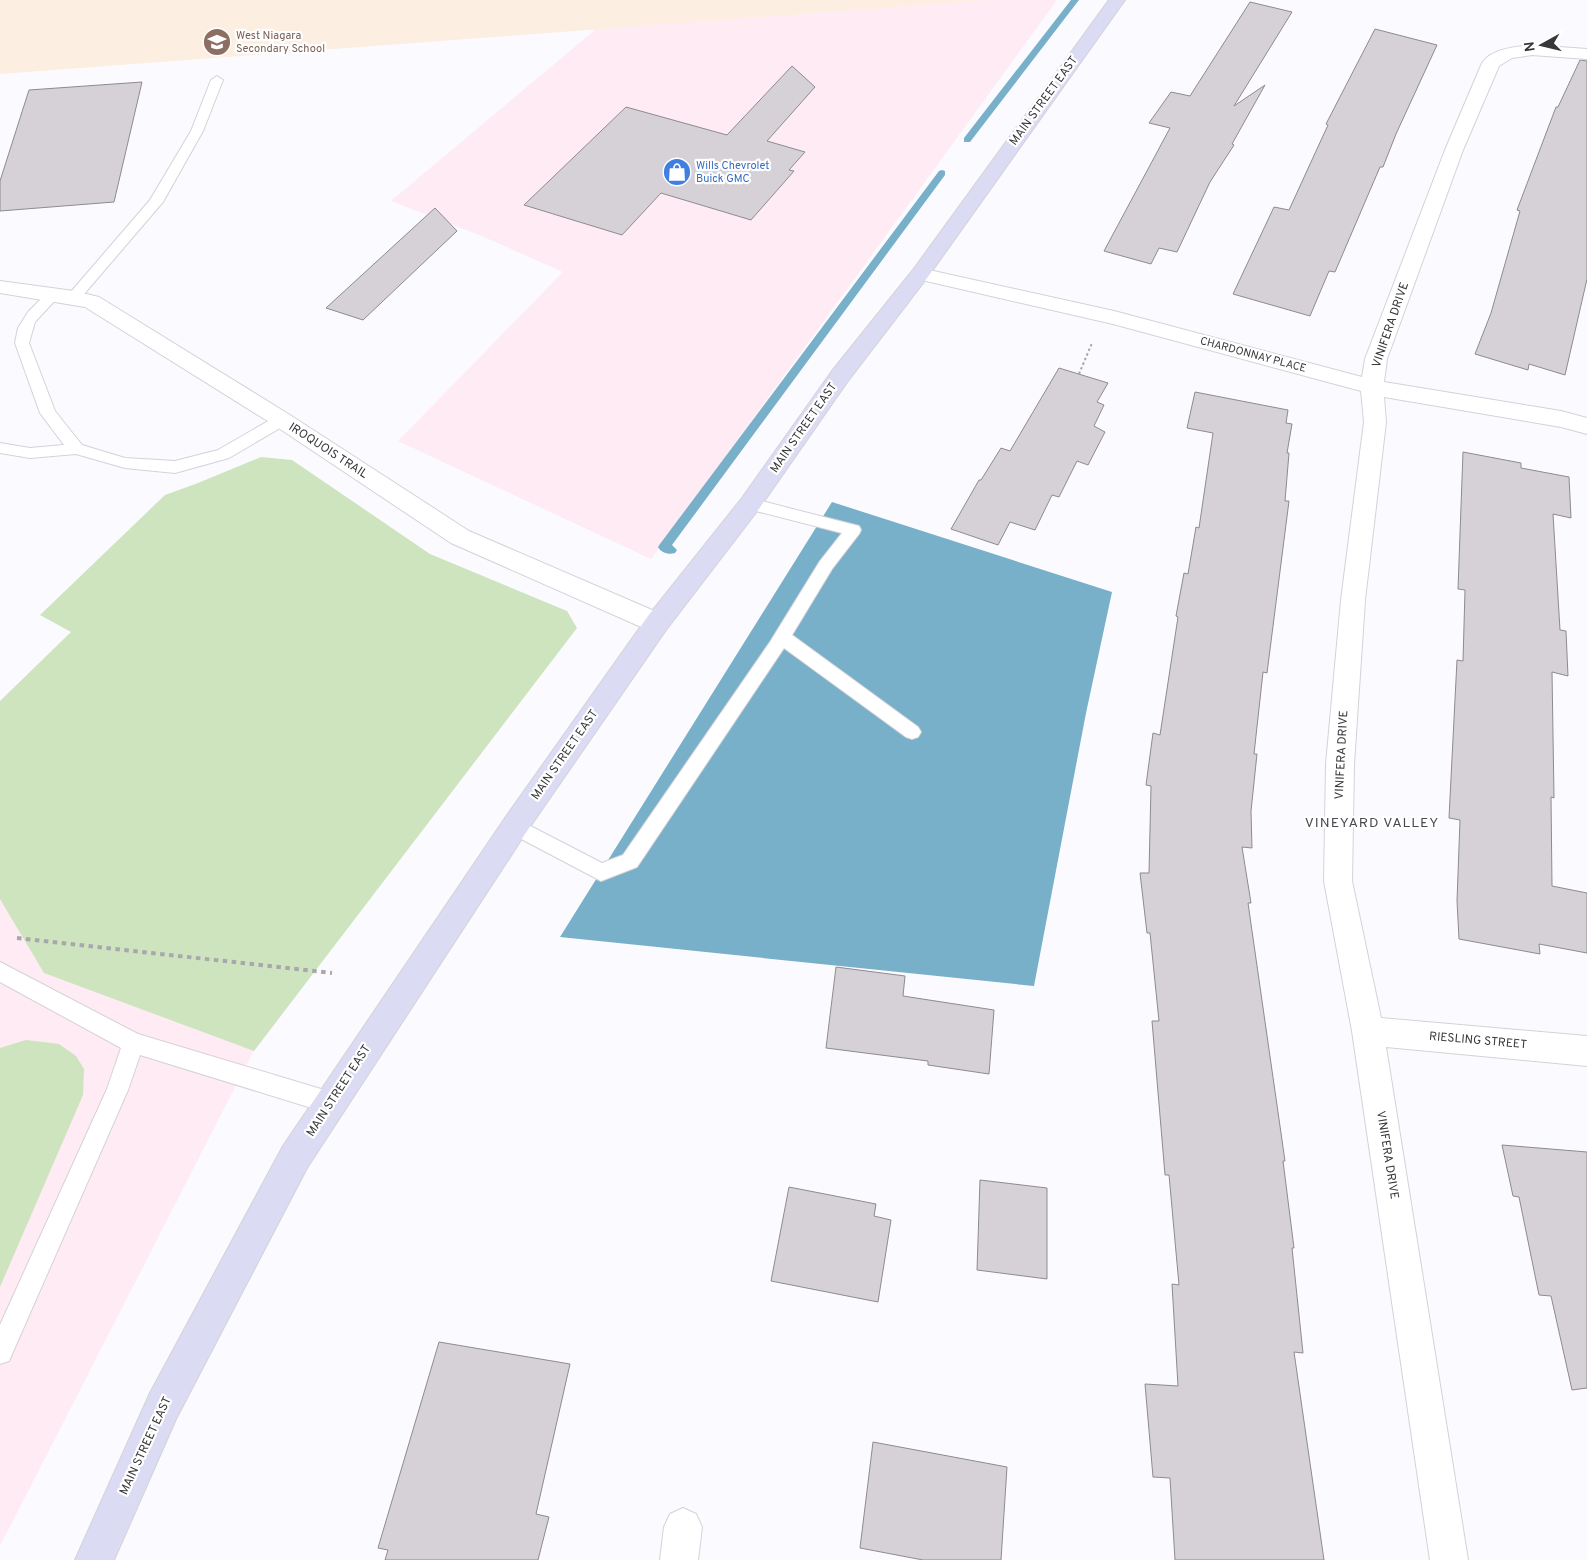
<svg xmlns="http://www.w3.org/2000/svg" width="1587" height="1560" viewBox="0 0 1587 1560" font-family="Overpass,sans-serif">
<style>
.commercial{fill:#feebf4}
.education{fill:#fceee0}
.green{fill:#cde4bf}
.water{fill:#78afc9}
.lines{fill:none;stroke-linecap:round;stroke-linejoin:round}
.stream{fill:#78afc9;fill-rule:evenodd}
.building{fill:#d5d1d6;stroke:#8e8b8f}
.lane-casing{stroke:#d4d2d8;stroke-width:2}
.street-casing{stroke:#d4d2d8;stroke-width:2}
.secondary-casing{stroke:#d4d2d8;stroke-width:2}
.path-far1{stroke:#a8a7ab;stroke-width:2;stroke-dasharray:2.5 2.5;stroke-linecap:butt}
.path{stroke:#a8a7ab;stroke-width:4;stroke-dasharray:4.5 4.5;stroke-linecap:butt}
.lane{fill:#fff;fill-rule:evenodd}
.street{fill:#fff;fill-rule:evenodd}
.secondary{fill:#dbdcf3;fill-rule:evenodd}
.labels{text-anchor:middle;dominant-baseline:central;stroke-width:4.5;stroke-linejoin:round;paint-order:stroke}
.far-education-label{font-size:11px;fill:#785e54;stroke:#fff;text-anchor:start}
.far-shop-label{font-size:11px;fill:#366cbe;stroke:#fff;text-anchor:start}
.far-street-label{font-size:11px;fill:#38373a;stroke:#fff}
.street-label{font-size:12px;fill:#38373a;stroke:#fff}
.neighbourhood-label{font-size:14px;letter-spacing:1px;fill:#4a494e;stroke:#fff}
</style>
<rect width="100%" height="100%" fill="#fbfaff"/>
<g class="commercial">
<path d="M988,0H1057L651,559L398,441L563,272L477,234L391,201L596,29Z"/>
<path d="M0,858L331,900L0,1546Z"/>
</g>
<path class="education" d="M0,0H988L0,74Z"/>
<g class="green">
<path d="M261,457L292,460L430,554L567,611L577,628L254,1051L44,973L0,899V701L71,632L40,615L165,495L198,483Z"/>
<path d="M26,1040L59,1044L76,1056L84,1069L83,1095L0,1287V1048Z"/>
</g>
<path class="water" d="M832,502L1112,592L1086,713L1034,986L560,937Z"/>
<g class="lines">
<g class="stream">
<path d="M1071,0H1079L970,142H964V138Z"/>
<path d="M942,170L945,171V175L672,545L677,550L675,553C669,555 661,553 658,547L660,544L939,171Z"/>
</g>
</g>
<g class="building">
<path d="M1250,2L1292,12L1234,106L1265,85L1232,144L1234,145L1210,182L1177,252L1159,248L1151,264L1104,251L1170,128L1149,123L1171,92L1190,96Z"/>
<path d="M1375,29L1437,45L1396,134L1383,167H1380L1335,272L1329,271L1310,316L1233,294L1274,207L1289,210L1328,125L1326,124Z"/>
<path d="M1580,60L1587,61V279L1565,375L1529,364L1528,370L1475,354L1491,313L1520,211L1517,210L1556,107H1558Z"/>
<path d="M792,66L815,87L767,141L805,152L789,170L794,171L751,220L661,193L622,235L524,205L626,107L727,135Z"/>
<path d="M142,82L114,202L0,211V181L29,90Z"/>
<path d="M435,208L457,231L363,320L326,308Z"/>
<path d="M1059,368L1108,383L1097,402L1104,405L1094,426L1105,432L1088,465L1077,461L1059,497L1052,495L1035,530L1010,522L998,545L951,529L979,480H981L1001,448L1010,451Z"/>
<path d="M1195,392L1288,410L1286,423L1292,424L1287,453H1289L1285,501H1289L1267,673L1263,672L1254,754H1257L1251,811L1252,848L1242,847L1251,903H1248L1285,1161H1283L1294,1248H1292L1303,1353L1294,1352L1324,1560H1175L1170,1478L1153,1477L1145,1384L1178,1386L1172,1284L1179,1285L1169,1175H1165L1152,1021H1159L1150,933H1147L1140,873H1149L1151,786L1146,785L1153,733L1160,735L1178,617L1176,616L1184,573L1188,574L1196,527L1199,528L1213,433L1187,428Z"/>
<path d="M1463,452L1521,463V468L1569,477L1571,518L1553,514L1560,630L1566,631L1568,676L1552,672L1554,798L1551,797L1552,886L1587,893V953L1539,944L1540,954L1459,939L1457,901L1460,820L1449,818L1457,660L1463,661L1465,590L1458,589Z"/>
<path d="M836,967L905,976L903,996L994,1010L989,1074L928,1065V1061L826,1048Z"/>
<path d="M1502,1145L1587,1152V1388L1572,1390L1551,1296L1539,1295L1519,1197L1513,1196Z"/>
<path d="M980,1180L1047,1188V1279L977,1270Z"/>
<path d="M789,1187L876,1204L874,1216L891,1220L878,1302L771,1281Z"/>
<path d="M439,1342L570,1364L536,1514L549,1517L538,1560H385L388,1550L378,1548Z"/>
<path d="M873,1442L1007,1467L1001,1560H923L860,1548Z"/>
</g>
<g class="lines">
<defs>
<g id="lane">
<path d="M217,76L223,80L203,131L163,202L79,300H69L67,297L69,294L150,200L191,131L211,80Z"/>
<path d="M54,290L59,291L61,294L35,322L29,343L55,411L82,445L125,458L175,461L218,450L277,416L282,415L287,416L290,420L287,424L229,458L175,473L125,468L76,454L30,458L0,453V443L30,448L64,445L40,413L15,343L18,328L28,312L49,291Z"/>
<path d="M750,498L859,526L861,530L859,534L832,569L792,635L918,727L921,732L918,737L912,739L906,737L784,648L637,867L601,881L508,832L505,826L508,820L515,818L602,863L623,855L770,642L820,561L842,533L744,508L742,504L744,500Z"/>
<path d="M0,962L138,1034L331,1092L339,1096L342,1103L339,1110L331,1114L140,1055L128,1090L9,1361L0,1364V1325L107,1089L121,1048L0,982Z"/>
</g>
<g id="street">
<path d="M1532,45L1587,49V59L1532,55L1512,58L1499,66L1463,150L1387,359L1384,382L1561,411L1587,418V434L1561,427L1384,397L1386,422L1365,600L1354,764L1352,881L1381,1018L1587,1036V1066L1386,1047L1468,1560H1430L1352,1031L1324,881L1326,764L1341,600L1364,422L1361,391L1113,324L913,278L910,274L913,270L920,268L1114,311L1362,377L1365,359L1445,150L1482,63C1492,48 1516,47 1532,45Z"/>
<path d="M0,281L74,291L99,297L290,415L469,531L666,616L670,623L666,630L657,633L648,630L451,543L274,425L85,307L0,293Z"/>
<path d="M683,1508L696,1514L702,1527L698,1560H660L664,1527L670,1514Z"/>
</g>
<path id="secondary" d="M1109,0H1125L927,278L848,381L758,510L666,630L525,834L307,1168L176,1419L114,1560H75L150,1393L283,1146L505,818L648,616L742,498L832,371L913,270Z"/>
</defs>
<use href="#lane" class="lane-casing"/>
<use href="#street" class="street-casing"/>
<use href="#secondary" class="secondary-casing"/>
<path class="path-far1" d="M1079,374L1092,343"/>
<path class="path" d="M17,938L332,973"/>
<use href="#lane" class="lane"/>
<use href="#street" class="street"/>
<use href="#secondary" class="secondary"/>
</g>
<defs>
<symbol id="school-disc" viewBox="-11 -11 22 22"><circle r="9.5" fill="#8d6e63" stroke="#fff"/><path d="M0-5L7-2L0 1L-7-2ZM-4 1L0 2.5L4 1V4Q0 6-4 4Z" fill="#fff"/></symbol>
<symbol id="shop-disc" viewBox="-11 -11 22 22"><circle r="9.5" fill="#3f7fe0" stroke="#fff"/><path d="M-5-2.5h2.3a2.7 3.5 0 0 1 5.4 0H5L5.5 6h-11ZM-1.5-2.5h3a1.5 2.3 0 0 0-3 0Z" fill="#fff"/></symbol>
</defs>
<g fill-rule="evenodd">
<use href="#school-disc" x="201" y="26" width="32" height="32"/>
<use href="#shop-disc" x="661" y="156" width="32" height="32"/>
</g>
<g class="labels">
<g class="far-education-label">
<text x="236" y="36">West Niagara<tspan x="236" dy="13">Secondary School</tspan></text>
</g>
<g class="far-shop-label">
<text x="696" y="166">Wills Chevrolet<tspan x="696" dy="13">Buick GMC</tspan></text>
</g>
<g class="far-street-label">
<text transform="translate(1253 355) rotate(15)">CHARDONNAY PLACE</text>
</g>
<g class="street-label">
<text transform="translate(1044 101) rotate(-54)">MAIN STREET EAST</text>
<text transform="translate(1391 325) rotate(-71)">VINIFERA DRIVE</text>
<text transform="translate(804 428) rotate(-55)">MAIN STREET EAST</text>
<text transform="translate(328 451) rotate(33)">IROQUOIS TRAIL</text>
<text transform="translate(565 755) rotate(-55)">MAIN STREET EAST</text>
<text transform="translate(1342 755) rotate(-87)">VINIFERA DRIVE</text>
<text transform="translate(1478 1041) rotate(5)">RIESLING STREET</text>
<text transform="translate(339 1091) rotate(-57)">MAIN STREET EAST</text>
<text transform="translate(1387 1155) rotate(81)">VINIFERA DRIVE</text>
<text transform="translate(146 1446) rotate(-65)">MAIN STREET EAST</text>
</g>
<g class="neighbourhood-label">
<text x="1372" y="823">VINEYARD VALLEY</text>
</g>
</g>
<g transform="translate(1542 45) rotate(262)" stroke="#ffffff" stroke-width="4" paint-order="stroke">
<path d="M0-4L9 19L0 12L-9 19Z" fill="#38373a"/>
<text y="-8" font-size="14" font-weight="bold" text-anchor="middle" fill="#38373a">N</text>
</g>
</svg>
